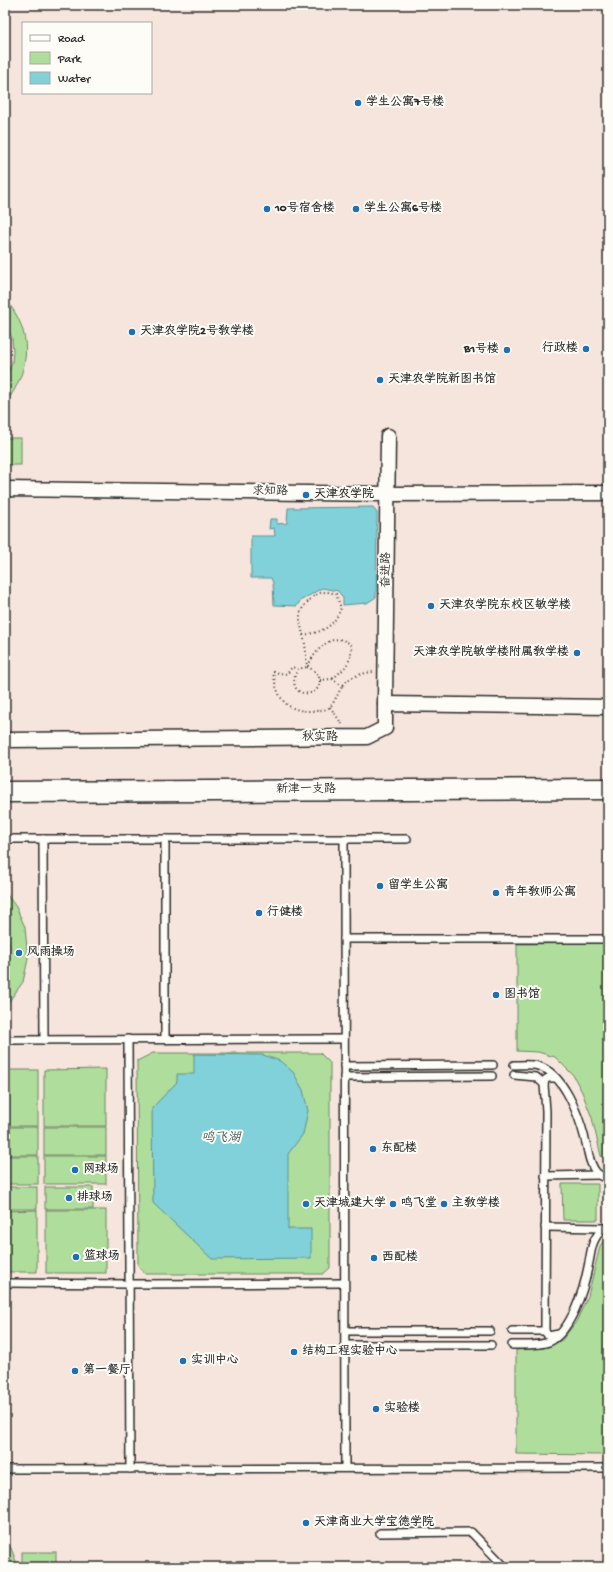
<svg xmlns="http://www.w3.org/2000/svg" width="613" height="1572" viewBox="0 0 613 1572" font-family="'Gochi Hand','LXGW WenKai TC',sans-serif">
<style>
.green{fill:#afdd9b;stroke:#6d8463}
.water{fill:#80d1d9;stroke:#5e8f93}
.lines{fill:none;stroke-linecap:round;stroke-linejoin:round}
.lane-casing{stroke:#2b2b2b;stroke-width:10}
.street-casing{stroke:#2b2b2b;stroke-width:17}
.secondary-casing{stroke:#2b2b2b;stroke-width:23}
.path{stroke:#2b2b2b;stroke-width:2;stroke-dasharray:1 3;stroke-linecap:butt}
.lane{stroke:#fdfcf7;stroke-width:7}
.street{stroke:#fdfcf7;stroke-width:14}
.secondary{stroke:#fdfcf7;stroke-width:20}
.poi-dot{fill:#1f6fb2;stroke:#fdfcf7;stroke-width:1.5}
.labels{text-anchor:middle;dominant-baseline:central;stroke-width:4;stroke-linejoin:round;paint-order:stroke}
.poi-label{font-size:12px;font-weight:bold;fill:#2b2b2b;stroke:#fdfcf7;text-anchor:start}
.street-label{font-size:12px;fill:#2b2b2b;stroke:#fdfcf7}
.water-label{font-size:13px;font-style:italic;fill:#445d5f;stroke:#fdfcf7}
</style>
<rect width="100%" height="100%" fill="#f6e5dc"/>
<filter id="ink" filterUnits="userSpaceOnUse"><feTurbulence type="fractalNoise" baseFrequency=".025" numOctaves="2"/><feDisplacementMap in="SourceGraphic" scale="8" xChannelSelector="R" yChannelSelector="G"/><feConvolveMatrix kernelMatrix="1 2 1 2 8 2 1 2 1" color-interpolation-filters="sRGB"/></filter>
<g filter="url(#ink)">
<g class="green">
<path d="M5,299C34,332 31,370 5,404V380L12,363L13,351L12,338L5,321Z"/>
<rect x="5" y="438" width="16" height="27"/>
<path d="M5,892L16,907L25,927L28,959L23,982L5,1007V973L9,960L10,947L5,925Z"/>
<path d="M608,943V1161H607L601,1156L592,1118L582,1092L573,1075L555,1057L538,1052L517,1051V944Z"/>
<path d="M153,1053H320L330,1063V1268L323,1274H145L138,1265L137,1061Z"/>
<path d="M106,1069V1126H44V1070Z"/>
<rect x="5" y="1070" width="33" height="56"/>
<rect x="5" y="1127" width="33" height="28"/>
<rect x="44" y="1127" width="62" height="28"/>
<rect x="5" y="1156" width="33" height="28"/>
<rect x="44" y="1156" width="62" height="28"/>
<path d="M562,1184H598V1220H563Z"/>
<rect x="5" y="1187" width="32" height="22"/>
<rect x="45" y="1187" width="48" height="22"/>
<path d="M37,1210V1272H5V1211Z"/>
<rect x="46" y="1210" width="60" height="63"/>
<path d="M608,1238V1455L516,1454V1350L543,1348L562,1340L576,1322L588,1296L600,1246L604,1240Z"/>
<path d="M5,1540L11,1548L18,1567H5Z"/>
<rect x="22" y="1552" width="34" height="15"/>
</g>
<g class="water">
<path d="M373,507L377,513L376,597L367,603L343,605V598L338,591L322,588L300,601L297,606L274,605L273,583L271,578H251V536H275L274,528L269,529L270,519H277V524L287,523L288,508Z"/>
<path d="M194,1054L263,1055L280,1061L293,1072L303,1090L308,1111L303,1134L288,1154V1229H311V1258L212,1259L153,1203L152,1108L177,1082V1074H194Z"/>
</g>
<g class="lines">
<defs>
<g id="lane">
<path d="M5,839H407"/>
<path d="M43,839L44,1040"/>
<path d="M165,839V1039"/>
<path d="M344,839L345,1468"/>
<path d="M344,939H608"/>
<path d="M128,1039L130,1469"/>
<path d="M5,1040L344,1039"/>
<path d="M514,1065C522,1065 531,1064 538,1066C564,1073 579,1116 585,1139C588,1150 589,1165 597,1173C600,1176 604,1178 608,1179"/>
<path d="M344,1066L493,1065"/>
<path d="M514,1075L536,1077L544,1084"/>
<path d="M344,1077L492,1076"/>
<path d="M556,1078H548L545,1080L544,1084L546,1111L545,1331L548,1336L559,1334"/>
<path d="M545,1176L600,1175"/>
<path d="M545,1227L603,1228"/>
<path d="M5,1283L129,1284L344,1283"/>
<path d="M345,1331H490"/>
<path d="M512,1331H545"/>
<path d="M345,1345H491"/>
<path d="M512,1345C524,1345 537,1346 549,1342C571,1332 584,1289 588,1267C592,1250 590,1242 603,1228H608"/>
<path d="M5,1469L608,1468"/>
<path d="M380,1533L471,1532L505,1567"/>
</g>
<g id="street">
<path d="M5,489L388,494L608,493"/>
<path d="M385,704L388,436"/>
<path d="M5,740L367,737L385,728V704L608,707"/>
</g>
<path id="secondary" d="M5,792L608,789"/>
</defs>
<use href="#lane" class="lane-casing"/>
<use href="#street" class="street-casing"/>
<use href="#secondary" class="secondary-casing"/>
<g class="path">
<path d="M303,635C323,632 334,627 341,608L336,594C328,591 320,591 313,597C296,612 299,616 303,635C306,645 306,656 307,667"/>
<path d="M308,666C315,650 334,629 351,645C353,661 344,670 332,679"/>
<path d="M307,667C312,669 317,672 319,677C326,700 281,700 298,669Z"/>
<path d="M298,669L292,667L287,674L273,672C277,698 285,712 313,711C318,711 327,710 330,707C333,704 335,699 337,696C339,692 343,684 347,681C353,675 365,673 373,672"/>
<path d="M320,680L332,679L343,686"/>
<path d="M330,707L342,724"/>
</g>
<use href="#lane" class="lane"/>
<use href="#street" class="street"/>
<use href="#secondary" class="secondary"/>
</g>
</g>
<g class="poi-dot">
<circle cx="358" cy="103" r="4"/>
<circle cx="267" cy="209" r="4"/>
<circle cx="356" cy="209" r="4"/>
<circle cx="132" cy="332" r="4"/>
<circle cx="586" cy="349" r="4"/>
<circle cx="507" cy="350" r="4"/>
<circle cx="380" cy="380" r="4"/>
<circle cx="306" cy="495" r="4"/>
<circle cx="431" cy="606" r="4"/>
<circle cx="577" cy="653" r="4"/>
<circle cx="380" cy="886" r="4"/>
<circle cx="496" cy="893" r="4"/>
<circle cx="259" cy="913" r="4"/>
<circle cx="19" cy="953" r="4"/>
<circle cx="496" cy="995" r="4"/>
<circle cx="373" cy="1149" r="4"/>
<circle cx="75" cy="1170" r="4"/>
<circle cx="69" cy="1198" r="4"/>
<circle cx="306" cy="1204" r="4"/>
<circle cx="393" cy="1204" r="4"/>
<circle cx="444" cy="1204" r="4"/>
<circle cx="76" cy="1257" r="4"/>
<circle cx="374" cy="1258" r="4"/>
<circle cx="294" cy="1352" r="4"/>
<circle cx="183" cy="1361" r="4"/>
<circle cx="75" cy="1371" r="4"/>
<circle cx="376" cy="1409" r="4"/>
<circle cx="306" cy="1523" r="4"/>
</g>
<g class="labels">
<g class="poi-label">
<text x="366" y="103">学生公寓7号楼</text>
<text x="275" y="209">10号宿舍楼</text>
<text x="364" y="209">学生公寓6号楼</text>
<text x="140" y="332">天津农学院2号教学楼</text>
<text x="578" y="349" text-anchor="end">行政楼</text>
<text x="499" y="350" text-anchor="end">B1号楼</text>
<text x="388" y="380">天津农学院新图书馆</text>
<text x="314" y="495">天津农学院</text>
<text x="439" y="606">天津农学院东校区敏学楼</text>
<text x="569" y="653" text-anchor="end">天津农学院敏学楼附属教学楼</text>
<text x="388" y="886">留学生公寓</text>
<text x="504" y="893">青年教师公寓</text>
<text x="267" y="913">行健楼</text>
<text x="27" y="953">风雨操场</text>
<text x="504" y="995">图书馆</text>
<text x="381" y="1149">东配楼</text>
<text x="83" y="1170">网球场</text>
<text x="77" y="1198">排球场</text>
<text x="314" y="1204">天津城建大学</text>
<text x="401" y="1204">鸣飞堂</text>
<text x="452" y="1204">主教学楼</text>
<text x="84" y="1257">篮球场</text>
<text x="382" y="1258">西配楼</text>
<text x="302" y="1352">结构工程实验中心</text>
<text x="191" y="1361">实训中心</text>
<text x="83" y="1371">第一餐厅</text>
<text x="384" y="1409">实验楼</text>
<text x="314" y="1523">天津商业大学宝德学院</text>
</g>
<g class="street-label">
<text transform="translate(270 492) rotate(1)">求知路</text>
<text transform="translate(387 570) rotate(-89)">奋进路</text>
<text x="320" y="738">秋实路</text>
<text x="306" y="790">新津一支路</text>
</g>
<g class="water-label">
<text x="221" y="1138">鸣飞湖</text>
</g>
</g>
<rect width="613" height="1572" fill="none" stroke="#fdfcf7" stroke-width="20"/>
<rect x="10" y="10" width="593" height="1552" fill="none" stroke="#2b2b2b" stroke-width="1.5" filter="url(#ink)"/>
<rect x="22" y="22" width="130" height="72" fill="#fdfcf7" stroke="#a9a8a5"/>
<rect x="30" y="35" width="20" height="6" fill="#fdfcf7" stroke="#a9a8a5"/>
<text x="58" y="42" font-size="12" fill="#2b2b2b">Road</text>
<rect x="30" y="52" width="20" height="12" fill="#afdd9b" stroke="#a9a8a5"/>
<text x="58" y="62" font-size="12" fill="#2b2b2b">Park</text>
<rect x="30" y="72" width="20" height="12" fill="#80d1d9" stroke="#a9a8a5"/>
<text x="58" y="82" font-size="12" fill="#2b2b2b">Water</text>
</svg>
